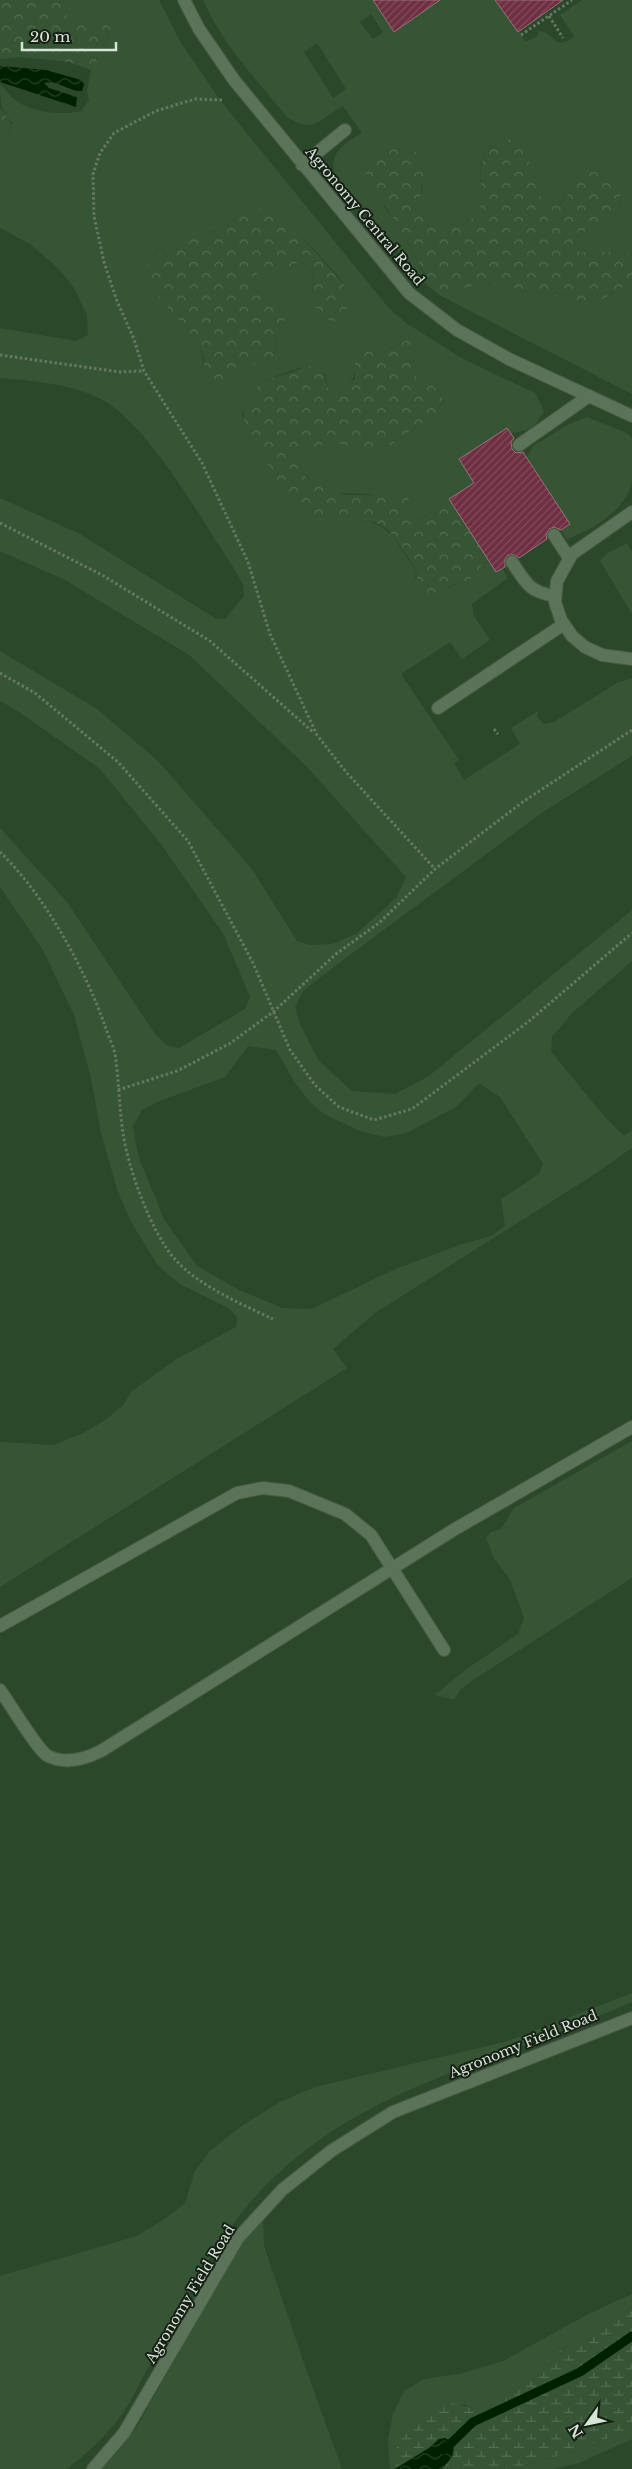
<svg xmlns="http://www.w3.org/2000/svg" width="632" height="2469" viewBox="0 0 632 2469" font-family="'Libre Baskerville',serif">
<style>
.built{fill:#2c482b}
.green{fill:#365534;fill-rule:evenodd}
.forest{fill:url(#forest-crowns)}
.wetland{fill:url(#wetland-marsh)}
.water{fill:url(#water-waves)}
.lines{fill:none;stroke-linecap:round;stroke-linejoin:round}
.stream{stroke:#002100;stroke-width:9}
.building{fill:url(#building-hatch);stroke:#9a737c}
.service-casing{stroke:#465945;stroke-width:14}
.minor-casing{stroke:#465945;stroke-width:14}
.path{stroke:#657864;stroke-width:3;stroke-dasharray:2.5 2.5;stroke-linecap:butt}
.service{stroke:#5b7359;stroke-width:12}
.minor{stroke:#5b7359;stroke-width:12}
.labels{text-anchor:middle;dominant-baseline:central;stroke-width:4;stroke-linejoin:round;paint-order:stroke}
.street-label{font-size:14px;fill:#d7e5d6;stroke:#162016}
</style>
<defs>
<pattern id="forest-crowns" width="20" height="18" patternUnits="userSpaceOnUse" patternTransform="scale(1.25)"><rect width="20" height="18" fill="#365534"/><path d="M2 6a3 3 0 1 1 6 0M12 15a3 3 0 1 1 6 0" fill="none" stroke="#526d51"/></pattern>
<pattern id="wetland-marsh" width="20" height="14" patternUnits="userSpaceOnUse" patternTransform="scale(1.25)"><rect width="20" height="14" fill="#365534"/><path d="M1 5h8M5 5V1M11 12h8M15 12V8" fill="none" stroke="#526d51"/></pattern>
<pattern id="water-waves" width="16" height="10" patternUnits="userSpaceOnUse" patternTransform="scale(1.25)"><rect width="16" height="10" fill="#002100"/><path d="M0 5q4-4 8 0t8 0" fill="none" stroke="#244124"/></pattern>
<pattern id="building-hatch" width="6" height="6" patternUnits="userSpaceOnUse" patternTransform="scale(1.25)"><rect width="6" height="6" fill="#6e2f42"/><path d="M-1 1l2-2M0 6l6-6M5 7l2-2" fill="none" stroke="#824d5d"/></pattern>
</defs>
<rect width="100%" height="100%" fill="#263c25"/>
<rect class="built" x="0" y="0" width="632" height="2469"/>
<g class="green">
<path d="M58,0H159L181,43L220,100L387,306L406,323L465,360L535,393L544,411L535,425L528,430L511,433L507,428L459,459L474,483L420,519L414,518L406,509L409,499L388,500L369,494L339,493L316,485L302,472L299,464L300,456L329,441L370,449L391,445L436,414L443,400C439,386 427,383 415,376L413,365L415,343L405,340L380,354L366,350L355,360C357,380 350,385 333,394L329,391L325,374L305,366L265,380L242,414L244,422L293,500L321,519L347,518L369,521L380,526L392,535L416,571L415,578C424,581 433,586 442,587C457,589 479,571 488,559L496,572L502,568L508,578L472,604L474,616L490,640L462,659L450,642L401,674L459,760L454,763L464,780L520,744L511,728L538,711L537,716L543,724L554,722L617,683L632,678V756L543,812L335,966L303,991L295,1007L299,1022L319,1061L352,1091L395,1094L429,1076L632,910V961L572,1013L552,1037L551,1052C576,1080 597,1111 624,1136L632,1130V1148L595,1174L375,1313L333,1349L347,1368L0,1587V1442L53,1445L81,1434L104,1421L123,1405L132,1391L175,1360L236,1327L237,1317L228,1308L180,1284L170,1276L157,1264L131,1222L117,1189L101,1133L91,1078L74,1015L43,950L0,887V828L67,902L155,1034L166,1045L179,1048L245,1009L250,997L224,935L161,844L100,769L18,711L0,701V651L97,709L158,761L252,869L297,941L310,945L332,944L356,934L396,898L406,877L307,767L189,655L65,580L0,551V498L78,533L215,618L225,619L244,596L243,585L233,567C202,521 146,419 97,397C66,383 33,381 0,378V328L76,341L88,335L87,315L74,288L59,269L30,244L0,228V127L4,136L13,123C0,112 0,100 0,84C4,87 9,96 15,100C31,112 61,116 81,111L89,100L87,92L91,70L97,62L96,54L109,38L95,19C70,33 69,19 58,0ZM290,223L337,275L351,294L326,320C312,306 311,290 313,271L301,263L293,264L286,273H261L251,277L250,286C266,300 279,298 288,319L272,329L277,344L274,356L256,363L228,383L204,368C205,337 161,304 144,277L193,240L204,237L213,231ZM248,1046L276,1050L295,1083L310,1102L324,1114L357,1130L384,1137L404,1134L455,1108L479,1083L500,1097L543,1164L539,1174L501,1199L505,1226L491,1236L459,1245L393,1270L312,1309L282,1308L239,1290L197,1266L164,1219L138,1155L133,1126L142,1110L157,1102L225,1077Z"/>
<path d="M203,0H373L394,32L440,0H500L497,3L526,42L537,36L539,31C557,33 552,53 574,36L560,15L582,0H632V255L612,252H580L573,242C585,220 622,232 621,195L577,183L559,205L548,206L537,194L533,179L512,138C506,141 496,144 491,148C463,175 503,200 462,226L431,222C420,210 418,200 423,185L383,206L397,222L424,274L474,286L485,283L582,301L603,299L632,282V394L439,295L424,282L334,174C330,152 344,143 362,133L343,106C320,118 314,135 287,117C257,80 222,44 203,0ZM371,14L383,32L373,39L360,22ZM317,43L346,89L333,98L304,52Z"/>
<path d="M587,417L627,433L632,438C632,452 632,467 632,481C627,510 592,530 567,539L561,530L570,524L527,457L533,446L569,424Z"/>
<path d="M627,543L632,552V614L600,561L606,554Z"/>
<path d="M632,1441V1578L470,1682L460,1690L454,1700L435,1695L465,1670L518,1634L524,1618L510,1579L495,1560L486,1538L491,1532L501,1529L514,1508Z"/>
<path d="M632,1993V2002C606,2013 580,2024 554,2034C424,2083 309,2115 224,2236C193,2281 170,2332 142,2379C135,2392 128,2407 119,2418C104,2438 86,2454 67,2469H0V2276L137,2236L166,2218L185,2203L195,2171L210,2151L240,2127L280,2102L315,2087L508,2041Z"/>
<path d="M263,2219L264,2246L306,2369L342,2469H99L116,2454L137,2427L240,2245Z"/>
<path d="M632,2294V2310C605,2327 575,2338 550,2358C530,2373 512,2400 488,2409C479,2412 470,2407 463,2404L406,2434L396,2447V2468L390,2469L388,2440L393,2414L404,2391L424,2379L459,2374L503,2361L590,2313Z"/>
<path d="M632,2429V2439L579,2463L553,2469H510L575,2451Z"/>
</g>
<g class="forest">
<path d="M0,0H58C76,30 72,29 105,15L113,20L117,27L96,54L97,62L91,70L69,62L21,57L0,59Z"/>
<path d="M0,107C6,118 13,123 17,135L10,138L4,136L0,127Z"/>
<path d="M512,138L523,141C532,164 531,187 548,206L560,205L577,183L591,172C596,173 603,172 607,174C623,182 625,207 613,218C601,229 581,227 573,242L580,252H612L632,255V282L603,299L582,301L485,283L453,291H438C419,269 413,249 398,225C386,205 375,198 366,173L377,155L397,148L417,152L426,163C423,186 413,203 431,222L462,226C502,201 464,175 491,148C496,144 506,141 512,138Z"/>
<path d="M257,208L273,211L290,223L352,294L346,310L335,321C311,319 311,289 313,271L302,263L293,264L286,273H261L251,277L250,286C266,300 279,298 288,319L272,329L277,344L274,356L256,363L228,383L222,384L208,379L204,368V357L187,329L160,299L144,277L148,262L183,238C206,243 234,217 257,208Z"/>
<path d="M410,338L415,343L413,365L415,376C427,383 439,386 443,400L436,414L391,445L370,449L329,442L300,456C298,476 311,482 327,488C332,489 337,493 342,494C358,497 373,492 388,499L392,492L405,489L409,499L406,509L414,518L421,519L449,499L488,559L470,579L444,588L430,597L423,596C416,586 418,582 416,571C414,565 393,535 388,530C366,513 344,523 321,519C289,514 260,447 244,422C241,409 254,386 266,380C275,376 284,375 293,372C301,369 306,364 315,367C329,372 323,386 333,394L355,379V360L359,352L366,350L380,354Z"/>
</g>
<path class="wetland" d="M632,2310V2429L575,2451L510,2469H442L454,2455L439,2439L429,2448L396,2468C395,2461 394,2455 396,2449C401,2432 430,2403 448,2403C461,2403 477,2413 488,2408C513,2398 529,2373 550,2358C575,2338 605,2327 632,2310Z"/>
<g class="water">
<path d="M0,66L46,70L81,80L84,84L82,91C69,92 59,80 44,83L49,88L77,97L76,107L0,82Z"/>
<path d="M445,2438L452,2442C457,2454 449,2460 442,2469H395L429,2448L439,2439Z"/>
</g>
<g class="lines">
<path class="stream" d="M444,2450L473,2422L580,2372L632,2336"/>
</g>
<g class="building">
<path d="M373,0H440L394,32Z"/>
<path d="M495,0H563L518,32Z"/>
<path d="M507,428L514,438L511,442L512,449L516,453L523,452L570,524L561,530L554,527L549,529L546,535L547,539L519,558L515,555H508L505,559V567L496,572L449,499L474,483L459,459Z"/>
</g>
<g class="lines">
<defs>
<g id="service">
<path d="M302,165L345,130"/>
<path d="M519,445L589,396"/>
<path d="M632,512L572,554L557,581L555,602L561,620L572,636L585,647L602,655L632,659"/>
<path d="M554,535L569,558"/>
<path d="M512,562C526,583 529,592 555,596"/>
<path d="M438,708L564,624"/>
<path d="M0,1626L237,1493L263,1488L289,1491L345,1514L371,1535L444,1650"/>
<path d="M0,1690C9,1702 38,1751 48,1756C66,1765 85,1759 101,1751L455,1529L632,1427"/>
<path d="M93,2469L124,2433L238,2238L282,2190L331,2151L393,2112L632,2018"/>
</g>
<path id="minor" d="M184,0L199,29L234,80L409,293L457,330L509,359L632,416"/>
</defs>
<use href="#service" class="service-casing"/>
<use href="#minor" class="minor-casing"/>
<g class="path">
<path d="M549,16L563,38"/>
<path d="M521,35L572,0"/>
<path d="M222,100L195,99L156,111L114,133L100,153L93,174L94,216L104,262L117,301L134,339L144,371L202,463L248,562L270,634L317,735L346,772L435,869"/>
<path d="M0,355L120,372L144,371"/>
<path d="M0,523L102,575L210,641L314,733"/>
<path d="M0,673L35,693L118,762L188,841L253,963L290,1050L315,1085L339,1107L374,1120L412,1109L528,1022L632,933"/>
<path d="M494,729L498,734"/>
<path d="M0,852C44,894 85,969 105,1026C108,1035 113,1045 115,1054C119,1080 119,1107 123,1133C128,1168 151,1232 174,1258C195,1284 243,1305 273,1319"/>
<path d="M118,1090L177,1071L229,1044L273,1012L336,954L379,923L435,869L524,801L632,730"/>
</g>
<use href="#service" class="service"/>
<use href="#minor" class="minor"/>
</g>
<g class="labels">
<g class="street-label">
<text transform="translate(365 216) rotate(50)">Agronomy Central Road</text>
<text transform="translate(523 2044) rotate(-22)">Agronomy Field Road</text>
<text transform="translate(190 2294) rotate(-59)">Agronomy Field Road</text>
</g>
</g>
<g transform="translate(587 2424) rotate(237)" stroke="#162016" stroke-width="4" paint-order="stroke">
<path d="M0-4L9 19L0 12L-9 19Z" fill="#d7e5d6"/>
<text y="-8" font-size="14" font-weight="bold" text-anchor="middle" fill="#d7e5d6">N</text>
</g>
<path d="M22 42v8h94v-8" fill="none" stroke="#d7e5d6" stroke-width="2.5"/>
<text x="30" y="42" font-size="15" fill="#d7e5d6" stroke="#162016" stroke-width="4" paint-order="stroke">20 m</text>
</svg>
